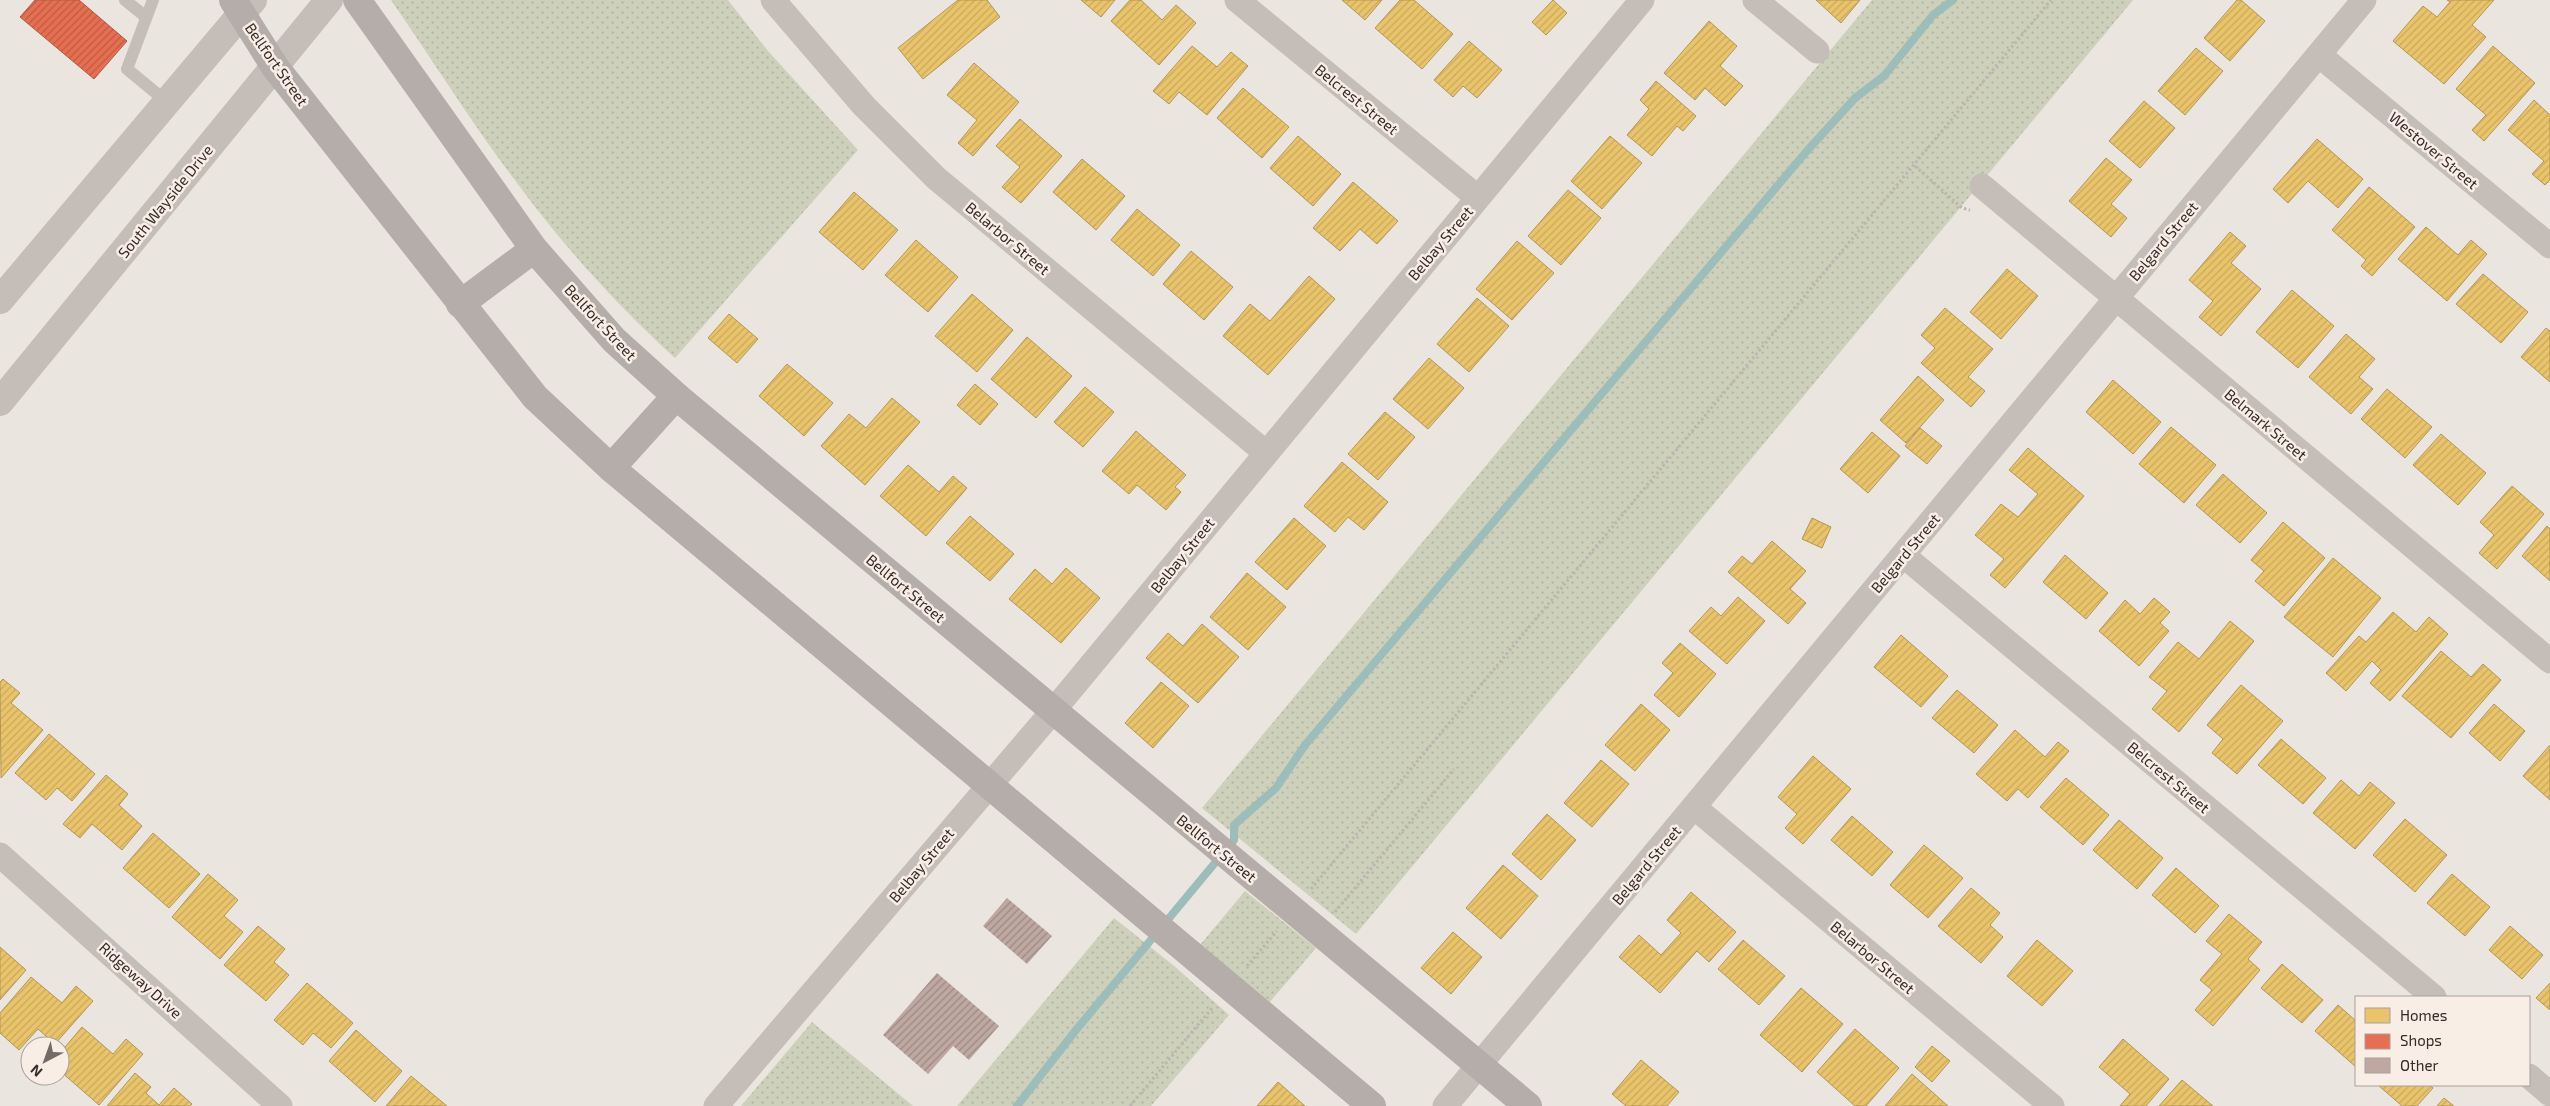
<svg xmlns="http://www.w3.org/2000/svg" width="2550" height="1106" viewBox="0 0 2550 1106" font-family="'Exo 2',sans-serif">
<style>
.grass{fill:url(#grass-dots)}
.homes{fill:url(#homes-hatch);stroke:#b39656}
.shops{fill:url(#shops-hatch);stroke:#b15a44}
.lines{fill:none;stroke-linecap:round;stroke-linejoin:round}
.stream{stroke:#9cbdba;stroke-width:8}
.building{fill:url(#building-hatch)}
.path{stroke:#bcb5b1;stroke-width:3;stroke-dasharray:2.5 2.5;stroke-linecap:butt}
.service{stroke:#c4bdb8;stroke-width:12}
.minor{stroke:#c4bdb8;stroke-width:25}
.tertiary{stroke:#c4bdb8;stroke-width:28}
.secondary{stroke:#b4ada9;stroke-width:28}
.labels{text-anchor:middle;dominant-baseline:central;stroke-width:5;stroke-linejoin:round;paint-order:stroke}
.street-label{font-size:15px;fill:#342a27;stroke:#f8eee6}
</style>
<defs>
<pattern id="grass-dots" width="8" height="8" patternUnits="userSpaceOnUse" patternTransform="scale(1.25)"><rect width="8" height="8" fill="#cdd0ba"/><path d="M2 2h.1M6 6h.1" fill="none" stroke="#b1b3a0" stroke-width="1.8" stroke-linecap="round"/></pattern>
<pattern id="homes-hatch" width="6" height="6" patternUnits="userSpaceOnUse" patternTransform="scale(1.25)"><rect width="6" height="6" fill="#e9c46a"/><path d="M-1 1l2-2M0 6l6-6M5 7l2-2" fill="none" stroke="#c8a95c"/></pattern>
<pattern id="shops-hatch" width="6" height="6" patternUnits="userSpaceOnUse" patternTransform="scale(1.25)"><rect width="6" height="6" fill="#e76f51"/><path d="M-1 1l2-2M0 6l6-6M5 7l2-2" fill="none" stroke="#bc5b43"/></pattern>
<pattern id="building-hatch" width="6" height="6" patternUnits="userSpaceOnUse" patternTransform="scale(1.25)"><rect width="6" height="6" fill="#bea8a1"/><path d="M-1 1l2-2M0 6l6-6M5 7l2-2" fill="none" stroke="#9b8983"/></pattern>
</defs>
<rect width="100%" height="100%" fill="#ebe5df"/>
<g class="grass">
<path d="M391,0H728L768,51L858,150L675,358C618,306 566,249 520,187C474,127 434,62 391,0Z"/>
<path d="M1872,0H2133L1356,934L1202,808Z"/>
<path d="M1245,891L1316,948L1269,1003L1200,945Z"/>
<path d="M1114,918L1173,965L1229,1015L1151,1106H957Z"/>
<path d="M812,1022L913,1106H741Z"/>
</g>
<g class="homes">
<path d="M958,0H987L1000,17L923,79L898,48Z"/>
<path d="M1081,0H1115L1101,17Z"/>
<path d="M1130,0H1141L1162,20L1176,5L1196,23L1159,65L1111,21Z"/>
<path d="M1342,0H1382L1365,20Z"/>
<path d="M1400,0H1414L1453,34L1422,69L1375,28Z"/>
<path d="M1553,0L1567,13L1546,35L1532,22Z"/>
<path d="M1816,0H1860L1841,23Z"/>
<path d="M2237,0H2241L2265,21L2230,61L2204,38Z"/>
<path d="M2447,0H2494L2472,25L2486,37L2444,84L2393,41L2423,6L2437,17L2450,2Z"/>
<path d="M1709,21L1737,46L1720,66L1743,86L1725,106L1705,88L1695,100L1664,73Z"/>
<path d="M1469,41L1502,70L1477,98L1463,86L1453,97L1434,80Z"/>
<path d="M1192,46L1217,67L1231,52L1248,66L1207,115L1179,92L1169,104L1153,91Z"/>
<path d="M2493,46L2535,83L2484,141L2472,130L2486,115L2456,89Z"/>
<path d="M2196,48L2223,71L2185,115L2158,91Z"/>
<path d="M974,63L1019,102L973,156L958,143L977,120L947,95Z"/>
<path d="M1656,81L1696,116L1683,131L1677,126L1652,156L1627,135L1649,109L1640,100Z"/>
<path d="M1243,88L1289,127L1262,158L1217,118Z"/>
<path d="M2534,100L2550,115V180L2545,185L2532,174L2544,161L2508,130Z"/>
<path d="M2144,101L2175,128L2140,168L2109,141Z"/>
<path d="M1020,119L1062,156L1021,203L1002,187L1020,167L996,146Z"/>
<path d="M1298,136L1341,174L1313,206L1270,168Z"/>
<path d="M1610,136L1642,163L1602,209L1571,181Z"/>
<path d="M2317,139L2363,179L2338,208L2308,181L2288,203L2273,189Z"/>
<path d="M2106,158L2132,180L2111,204L2127,218L2111,237L2069,201Z"/>
<path d="M1082,159L1125,196L1096,230L1053,192Z"/>
<path d="M1353,182L1398,221L1377,244L1360,229L1340,251L1313,228Z"/>
<path d="M2369,187L2415,227L2372,276L2361,266L2366,260L2332,230Z"/>
<path d="M1568,190L1601,218L1561,265L1528,236Z"/>
<path d="M854,192L898,230L863,270L819,232Z"/>
<path d="M1137,209L1180,245L1153,276L1111,240Z"/>
<path d="M2426,227L2458,255L2471,240L2487,254L2447,301L2398,259Z"/>
<path d="M2230,232L2246,246L2231,263L2261,289L2221,336L2199,317L2213,301L2189,280Z"/>
<path d="M916,240L958,277L928,312L885,275Z"/>
<path d="M1517,241L1554,273L1512,320L1476,289Z"/>
<path d="M1191,251L1233,287L1204,320L1163,284Z"/>
<path d="M2007,269L2038,296L2001,339L1970,312Z"/>
<path d="M2483,274L2528,312L2501,343L2456,304Z"/>
<path d="M1309,276L1335,299L1268,375L1223,336L1250,304L1270,321Z"/>
<path d="M2292,290L2334,326L2298,368L2256,332Z"/>
<path d="M972,294L1013,330L977,372L935,336Z"/>
<path d="M1477,298L1509,326L1469,372L1437,344Z"/>
<path d="M1945,308L1993,349L1968,377L1985,391L1971,407L1921,363L1935,348L1921,335Z"/>
<path d="M729,314L758,339L737,363L708,338Z"/>
<path d="M2546,328L2550,331V382L2521,357Z"/>
<path d="M2346,334L2375,359L2359,377L2373,389L2351,414L2309,377Z"/>
<path d="M1027,337L1072,376L1036,418L991,379Z"/>
<path d="M1429,358L1464,388L1428,429L1393,399Z"/>
<path d="M787,364L833,403L804,436L759,396Z"/>
<path d="M1918,376L1944,400L1906,443L1880,420Z"/>
<path d="M2113,380L2161,422L2133,454L2086,412Z"/>
<path d="M975,384L998,404L980,425L957,405Z"/>
<path d="M1085,387L1114,412L1083,447L1054,422Z"/>
<path d="M2387,389L2432,427L2405,458L2361,419Z"/>
<path d="M892,398L920,422L865,485L821,446L849,414L866,428Z"/>
<path d="M1385,412L1415,437L1378,480L1348,454Z"/>
<path d="M2171,427L2216,465L2184,503L2139,464Z"/>
<path d="M1920,428L1942,446L1927,464L1905,446Z"/>
<path d="M1136,431L1186,475L1175,487L1181,492L1166,510L1137,485L1129,494L1102,471Z"/>
<path d="M1872,432L1900,456L1868,493L1840,469Z"/>
<path d="M2441,434L2486,473L2458,505L2413,465Z"/>
<path d="M2028,448L2084,496L2005,588L1990,575L2004,559L1975,535L2001,504L2018,517L2038,494L2009,470Z"/>
<path d="M1342,462L1388,502L1364,530L1348,517L1335,532L1304,506Z"/>
<path d="M908,465L939,492L953,476L967,488L926,536L880,496Z"/>
<path d="M2223,474L2267,513L2240,543L2196,505Z"/>
<path d="M2512,486L2544,514L2497,569L2479,553L2494,535L2480,522Z"/>
<path d="M970,516L1014,554L990,581L946,543Z"/>
<path d="M1294,518L1326,546L1287,590L1255,562Z"/>
<path d="M1812,518L1831,527L1822,548L1802,539Z"/>
<path d="M2283,522L2325,558L2284,606L2255,581L2264,571L2251,560Z"/>
<path d="M2547,526L2550,529V581L2522,556Z"/>
<path d="M1772,541L1806,571L1790,589L1806,603L1788,624L1728,572L1742,556L1752,564Z"/>
<path d="M2065,555L2108,593L2086,619L2043,582Z"/>
<path d="M2333,558L2381,598L2333,657L2284,617Z"/>
<path d="M1066,568L1100,598L1061,643L1009,599L1035,569L1052,584Z"/>
<path d="M1247,573L1286,607L1248,650L1210,617Z"/>
<path d="M1738,597L1765,621L1727,664L1689,631L1711,607L1721,616Z"/>
<path d="M2154,598L2170,612L2160,623L2169,631L2139,666L2099,631L2125,600L2140,614Z"/>
<path d="M2393,612L2416,632L2429,617L2448,634L2390,701L2370,683L2381,670L2372,661L2346,691L2326,673L2359,636L2366,642Z"/>
<path d="M2230,621L2254,641L2179,732L2152,709L2167,691L2149,677L2178,642L2199,659Z"/>
<path d="M1202,624L1239,657L1198,703L1146,658L1168,633L1183,646Z"/>
<path d="M1901,635L1948,676L1921,707L1874,667Z"/>
<path d="M1680,643L1716,674L1679,717L1654,695L1673,673L1662,663Z"/>
<path d="M2441,651L2471,677L2483,664L2501,680L2451,738L2402,696Z"/>
<path d="M3,679L20,693L11,703L43,730L1,778L0,682Z"/>
<path d="M1161,682L1189,706L1153,748L1125,723Z"/>
<path d="M2241,685L2283,721L2237,774L2212,753L2223,739L2207,725Z"/>
<path d="M1957,690L1998,725L1974,753L1932,718Z"/>
<path d="M1641,704L1670,730L1635,771L1605,745Z"/>
<path d="M2494,704L2525,731L2500,761L2469,733Z"/>
<path d="M2015,730L2045,757L2058,742L2069,751L2028,798L2018,789L2007,801L1976,774Z"/>
<path d="M49,734L95,774L72,801L57,788L46,800L15,773Z"/>
<path d="M2281,739L2326,778L2303,804L2258,765Z"/>
<path d="M2549,746H2550V800L2523,776Z"/>
<path d="M1813,756L1851,789L1803,844L1785,828L1797,814L1778,797Z"/>
<path d="M1601,760L1629,784L1592,827L1564,803Z"/>
<path d="M106,775L128,794L119,805L142,826L122,850L92,824L80,838L63,824Z"/>
<path d="M2066,778L2109,815L2083,845L2040,807Z"/>
<path d="M2341,780L2359,796L2370,782L2395,803L2355,849L2313,813Z"/>
<path d="M1547,814L1576,840L1541,880L1512,854Z"/>
<path d="M1852,816L1893,852L1872,876L1831,840Z"/>
<path d="M2405,819L2447,855L2415,892L2373,855Z"/>
<path d="M2119,820L2163,858L2137,889L2093,850Z"/>
<path d="M153,833L200,874L169,908L123,868Z"/>
<path d="M1924,845L1963,878L1928,918L1890,885Z"/>
<path d="M1503,865L1538,896L1501,939L1466,908Z"/>
<path d="M2176,868L2219,906L2195,933L2152,895Z"/>
<path d="M208,874L238,900L224,916L243,932L220,959L172,917Z"/>
<path d="M2452,874L2490,907L2465,936L2427,903Z"/>
<path d="M1971,888L2000,913L1990,925L2003,937L1981,963L1938,926Z"/>
<path d="M1691,892L1736,932L1709,962L1697,951L1660,993L1619,957L1639,935L1661,955L1681,933L1667,920Z"/>
<path d="M2229,914L2262,942L2248,959L2260,970L2213,1026L2195,1010L2212,990L2200,980L2222,954L2206,941Z"/>
<path d="M258,926L285,949L274,962L289,975L266,1001L224,965Z"/>
<path d="M2510,926L2543,955L2522,979L2489,950Z"/>
<path d="M1453,932L1482,957L1451,994L1421,968Z"/>
<path d="M1743,940L1785,976L1759,1005L1718,969Z"/>
<path d="M2037,940L2073,971L2042,1006L2007,976Z"/>
<path d="M0,947L26,970L0,1000Z"/>
<path d="M2282,964L2323,1000L2302,1023L2261,988Z"/>
<path d="M31,977L62,1003L76,986L93,1001L55,1044L38,1029L19,1050L0,1033V1013Z"/>
<path d="M307,983L353,1023L331,1048L313,1033L303,1045L274,1020Z"/>
<path d="M2550,983V1010L2536,998Z"/>
<path d="M1801,988L1843,1024L1802,1072L1760,1035Z"/>
<path d="M2338,1005L2356,1021V1067L2315,1031Z"/>
<path d="M82,1027L113,1054L126,1039L143,1054L99,1105L60,1071V1053Z"/>
<path d="M1855,1029L1899,1068L1866,1106H1855L1817,1072Z"/>
<path d="M356,1030L402,1071L375,1102L329,1061Z"/>
<path d="M2123,1039L2169,1079L2146,1106H2120L2130,1094L2099,1067Z"/>
<path d="M1932,1046L1950,1061L1932,1082L1915,1067Z"/>
<path d="M1641,1060L1679,1092L1667,1106H1626L1612,1094Z"/>
<path d="M135,1073L151,1087L146,1093L159,1105L174,1088L192,1104L190,1106H107Z"/>
<path d="M1912,1074L1948,1106H1885Z"/>
<path d="M411,1076L447,1106H386Z"/>
<path d="M2182,1080L2213,1106H2159Z"/>
<path d="M1278,1082L1305,1106H1257Z"/>
<path d="M2378,1085H2430L2433,1088L2417,1106H2402Z"/>
<path d="M2444,1098L2454,1106H2437Z"/>
</g>
<path class="shops" d="M35,0H79L127,41L94,79L20,17Z"/>
<g class="lines">
<path class="stream" d="M1017,1106L1076,1030L1234,840V825L1276,788L1305,745L1806,152L1855,98L1884,76L1933,15L1953,0"/>
</g>
<g class="building">
<path d="M1007,898L1052,936L1027,964L983,926Z"/>
<path d="M937,973L999,1026L969,1060L953,1046L928,1074L883,1035Z"/>
</g>
<g class="lines">
<g class="path">
<path d="M1915,166L1962,208L1970,210"/>
<path d="M1311,889L2051,0"/>
<path d="M1335,912L1454,769"/>
<path d="M1247,966L1277,931"/>
<path d="M1130,1106L1213,1007"/>
</g>
<g class="service">
<path d="M125,0L146,17"/>
<path d="M153,0L127,69L167,102"/>
</g>
<g class="minor">
<path d="M773,0L864,106L936,178L1266,453"/>
<path d="M1237,0L1477,197"/>
<path d="M1755,0L1817,51"/>
<path d="M2319,55L2550,246"/>
<path d="M1982,186L2550,661"/>
<path d="M1904,556L2434,997"/>
<path d="M1694,807L2052,1106"/>
<path d="M0,855L280,1106"/>
<path d="M2529,1076L2550,1094"/>
<path d="M716,1106L1053,711L1642,0"/>
<path d="M1445,1106L2364,0"/>
</g>
<g class="tertiary">
<path d="M0,300L253,0"/>
<path d="M0,402L329,0"/>
</g>
<g class="secondary">
<path d="M233,0L275,67L535,397L611,468L1372,1106"/>
<path d="M357,0L534,249L614,340L676,396L1528,1106"/>
<path d="M460,304L534,249"/>
<path d="M611,468L676,396"/>
</g>
</g>
<g class="labels">
<g class="street-label">
<text transform="translate(277 64) rotate(55)">Bellfort Street</text>
<text transform="translate(1357 99) rotate(39)">Belcrest Street</text>
<text transform="translate(2434 150) rotate(40)">Westover Street</text>
<text transform="translate(165 201) rotate(-51)">South Wayside Drive</text>
<text transform="translate(1008 238) rotate(40)">Belarbor Street</text>
<text transform="translate(2163 241) rotate(-50)">Belgard Street</text>
<text transform="translate(1440 243) rotate(-50)">Belbay Street</text>
<text transform="translate(601 322) rotate(47)">Bellfort Street</text>
<text transform="translate(2266 424) rotate(40)">Belmark Street</text>
<text transform="translate(1905 553) rotate(-50)">Belgard Street</text>
<text transform="translate(1182 555) rotate(-51)">Belbay Street</text>
<text transform="translate(906 588) rotate(40)">Bellfort Street</text>
<text transform="translate(2169 777) rotate(40)">Belcrest Street</text>
<text transform="translate(1217 848) rotate(39)">Bellfort Street</text>
<text transform="translate(921 865) rotate(-50)">Belbay Street</text>
<text transform="translate(1646 865) rotate(-50)">Belgard Street</text>
<text transform="translate(1873 957) rotate(40)">Belarbor Street</text>
<text transform="translate(141 980) rotate(42)">Ridgeway Drive</text>
</g>
</g>
<rect x="2355" y="996" width="175" height="90" fill="#f8eee6" stroke="#aaa09a"/>
<rect x="2365" y="1008" width="25" height="15" fill="#e9c46a" stroke="#aaa09a"/>
<text x="2400" y="1021" font-size="15" fill="#342a27">Homes</text>
<rect x="2365" y="1034" width="25" height="15" fill="#e76f51" stroke="#aaa09a"/>
<text x="2400" y="1046" font-size="15" fill="#342a27">Shops</text>
<rect x="2365" y="1058" width="25" height="15" fill="#bea8a1" stroke="#aaa09a"/>
<text x="2400" y="1071" font-size="15" fill="#342a27">Other</text>
<g transform="translate(45 1061) rotate(221)"><circle r="24" fill="#f8eee6" stroke="#aaa09a"/>
<path d="M0-4L9 19L0 12L-9 19Z" fill="#746b67"/>
<text y="-8" font-size="14" font-weight="bold" text-anchor="middle" fill="#342a27">N</text>
</g>
</svg>
